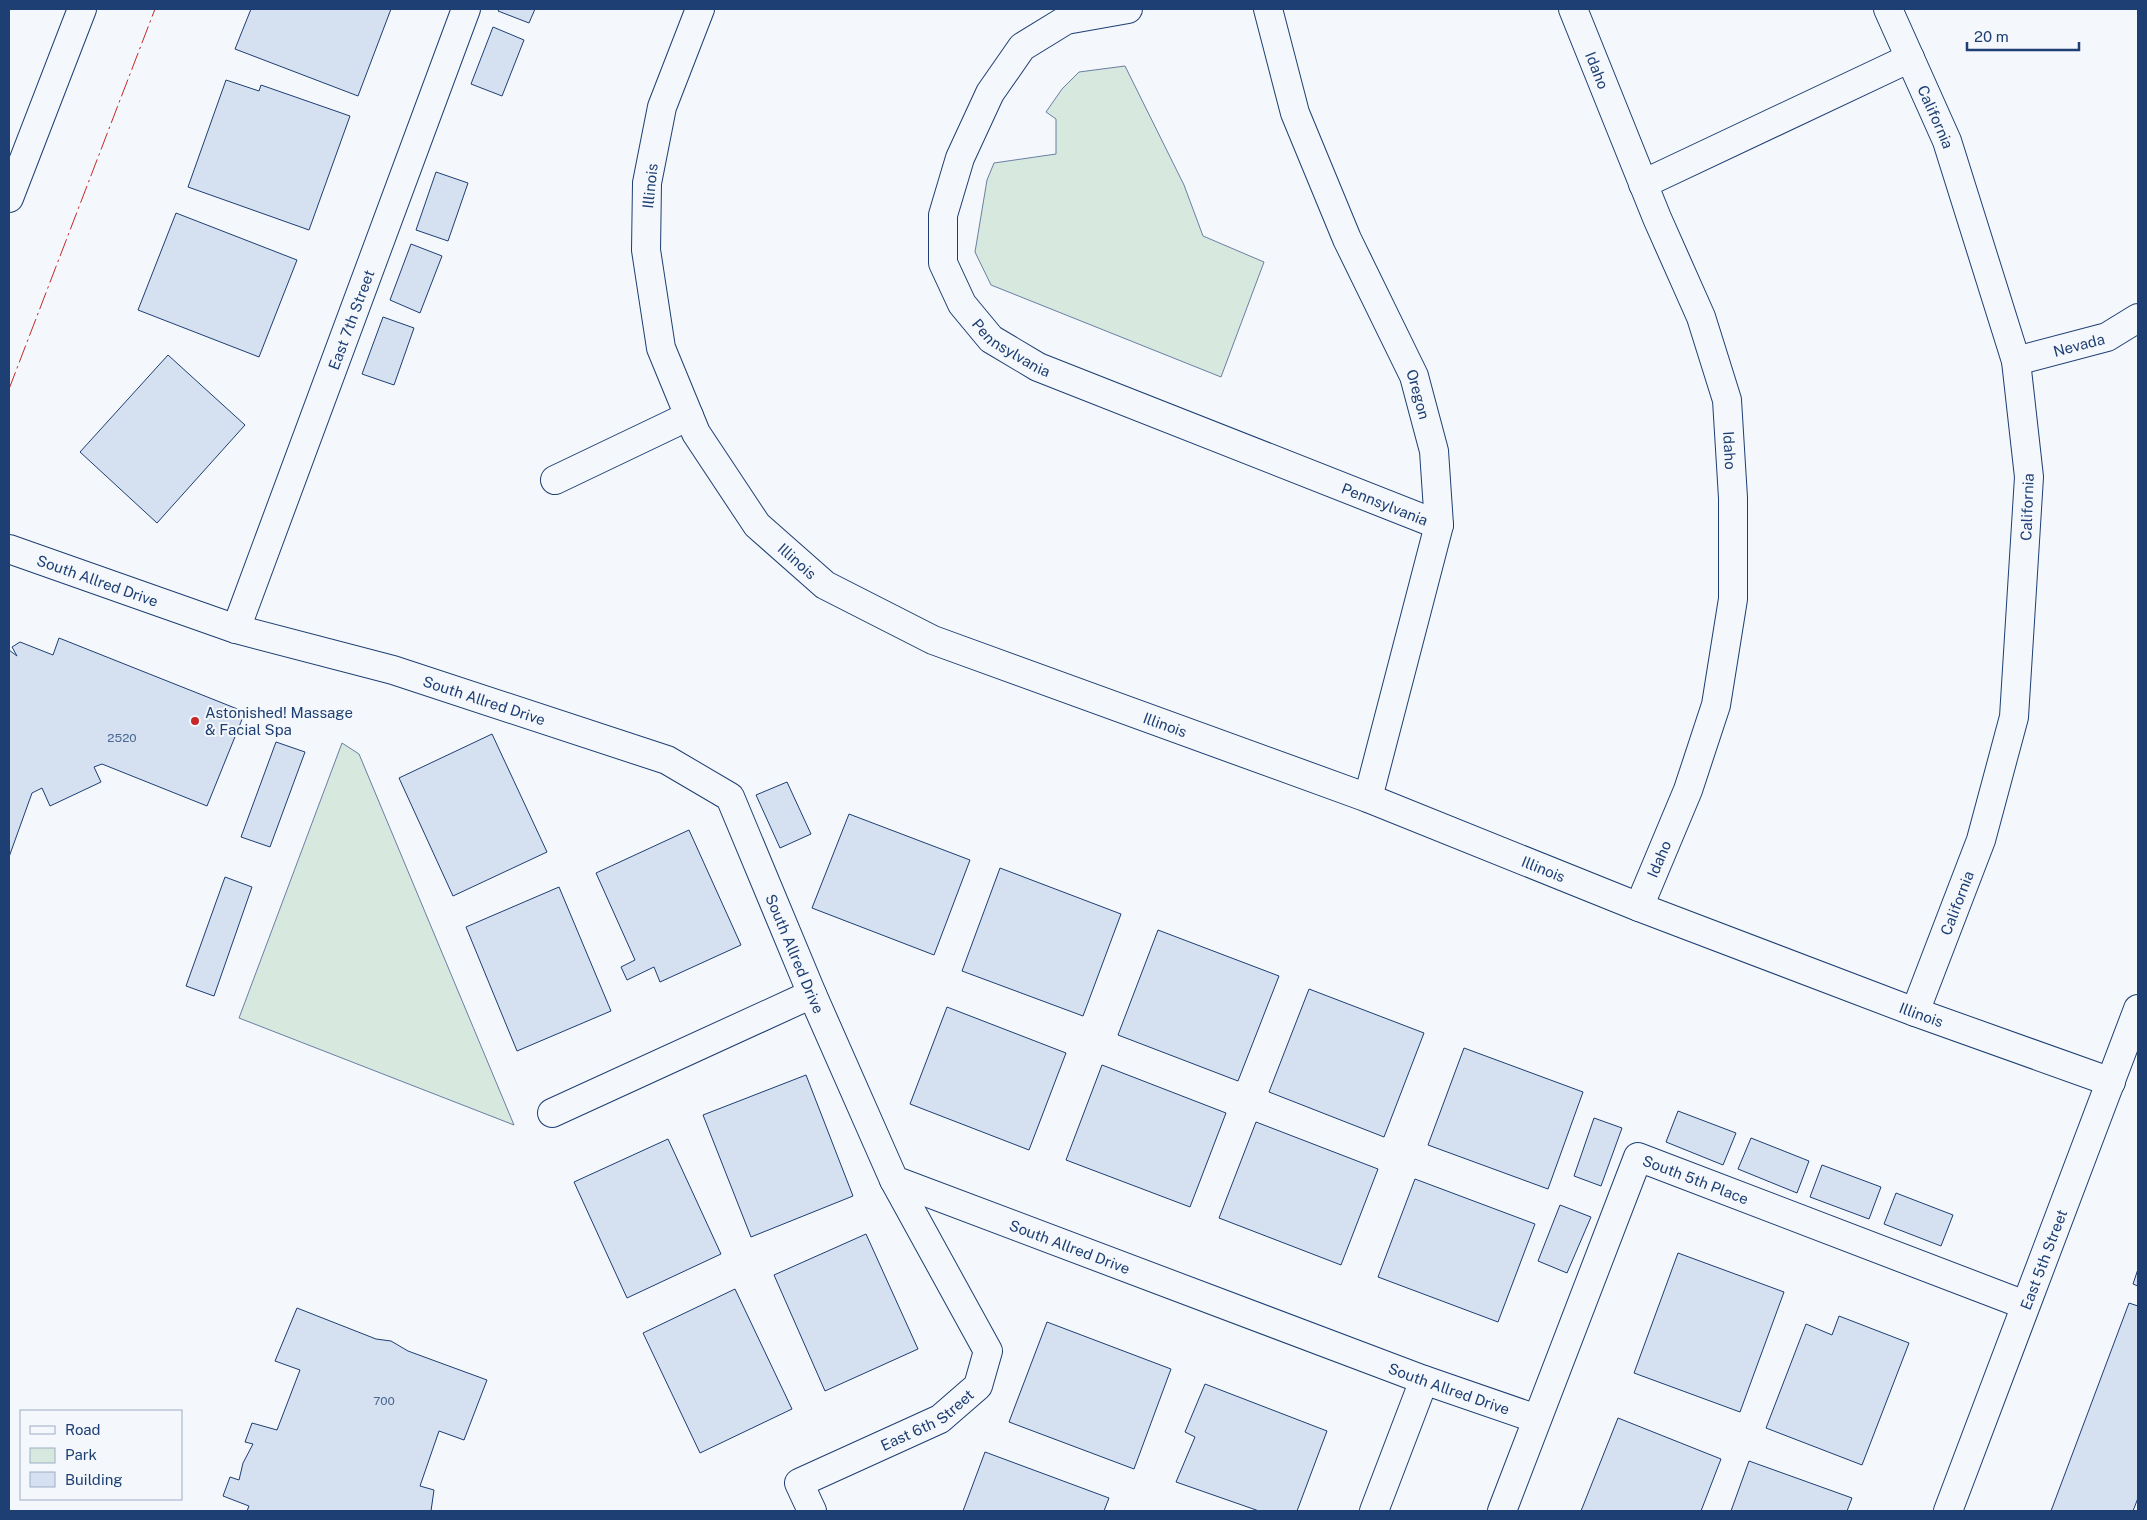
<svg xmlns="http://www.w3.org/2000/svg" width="2147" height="1520" viewBox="0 0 2147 1520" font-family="'Public Sans',sans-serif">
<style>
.green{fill:#d7e8df;stroke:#687fa3}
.building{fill:#d5e0f0;stroke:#1d3f73}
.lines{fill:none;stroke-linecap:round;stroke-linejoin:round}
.minor-casing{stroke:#1d3f73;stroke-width:30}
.major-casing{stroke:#1d3f73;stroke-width:30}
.minor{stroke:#f4f7fb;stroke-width:28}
.major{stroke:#f4f7fb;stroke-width:28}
.power{stroke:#c62828;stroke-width:1;stroke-dasharray:18 4 2.5 4;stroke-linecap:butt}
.poi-dot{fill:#c62828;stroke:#f4f7fb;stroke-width:2}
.labels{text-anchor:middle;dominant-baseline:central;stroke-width:4;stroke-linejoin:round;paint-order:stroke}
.number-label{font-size:12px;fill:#4b6792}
.street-label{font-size:15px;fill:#1d3f73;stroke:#f4f7fb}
.poi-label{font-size:15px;fill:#1d3f73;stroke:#f4f7fb;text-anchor:start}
</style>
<rect width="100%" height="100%" fill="#f4f7fb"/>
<g class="green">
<path d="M1125,66L1184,185L1203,236L1264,262L1221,377L991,285L975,252L987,180L994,163L1056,154V119L1046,112L1062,89L1079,72Z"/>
<path d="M342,743L359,754L514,1125L239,1018Z"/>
</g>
<g class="building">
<path d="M251,9H391L358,96L235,49Z"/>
<path d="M499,9H535L529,23L498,11Z"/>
<path d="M493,27L524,40L502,96L471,84Z"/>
<path d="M226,80L259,91L261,85L350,116L309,230L188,187Z"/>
<path d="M436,172L468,183L448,241L416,230Z"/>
<path d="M176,213L297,260L259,357L138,310Z"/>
<path d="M411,244L442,256L420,313L390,300Z"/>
<path d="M383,317L414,328L394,385L362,374Z"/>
<path d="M168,355L245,425L157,523L80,452Z"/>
<path d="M59,638L245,712L207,806L102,764L94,767L101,782L50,806L42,788L32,793L9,857V650L17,656L12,647L20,642L53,655Z"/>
<path d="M492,734L547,852L453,896L399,778Z"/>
<path d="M276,742L305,752L270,847L241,837Z"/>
<path d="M787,782L811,834L780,848L756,795Z"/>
<path d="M849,814L970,860L934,955L812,908Z"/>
<path d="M689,830L741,945L660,982L654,967L627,980L621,967L635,960L596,873Z"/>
<path d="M1000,868L1121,914L1083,1016L962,971Z"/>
<path d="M225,877L252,887L214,996L186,986Z"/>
<path d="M559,887L611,1011L517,1051L466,927Z"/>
<path d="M1158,930L1279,976L1238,1081L1118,1035Z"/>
<path d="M1309,989L1424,1033L1384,1137L1269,1092Z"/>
<path d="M947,1007L1066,1053L1029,1150L910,1104Z"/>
<path d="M1464,1048L1583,1092L1548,1189L1428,1145Z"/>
<path d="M1102,1065L1226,1113L1190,1207L1066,1160Z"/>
<path d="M806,1075L853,1196L751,1237L703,1115Z"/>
<path d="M1678,1111L1736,1133L1723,1165L1666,1142Z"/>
<path d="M1594,1118L1622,1128L1601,1186L1574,1176Z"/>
<path d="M1256,1122L1378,1169L1341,1265L1219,1218Z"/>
<path d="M1751,1138L1809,1161L1797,1193L1738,1169Z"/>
<path d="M668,1139L721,1254L627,1298L574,1182Z"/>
<path d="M1822,1165L1881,1187L1869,1219L1810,1197Z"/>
<path d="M1415,1179L1535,1224L1498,1322L1378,1277Z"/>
<path d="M1896,1193L1953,1215L1941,1246L1884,1224Z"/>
<path d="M1560,1205L1591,1217L1567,1273L1538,1261Z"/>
<path d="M866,1234L918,1349L825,1391L774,1275Z"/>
<path d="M1678,1253L1784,1292L1740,1412L1634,1373Z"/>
<path d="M2138,1269V1286L2133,1284Z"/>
<path d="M735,1289L792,1409L700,1453L643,1333Z"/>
<path d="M2129,1303L2138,1306V1498L2133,1511H2051Z"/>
<path d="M297,1308L376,1339L391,1341L408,1351L487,1380L464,1440L439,1431L420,1486L434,1490L431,1511H247L249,1506L223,1496L230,1477L239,1480L243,1463L253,1444L245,1442L252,1423L277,1430L300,1370L275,1361Z"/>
<path d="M1839,1316L1909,1343L1862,1465L1766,1428L1806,1324L1832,1335Z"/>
<path d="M1047,1322L1171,1369L1134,1469L1009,1422Z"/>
<path d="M1205,1384L1327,1431L1297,1511H1259L1176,1482L1195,1437L1185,1432Z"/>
<path d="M1618,1418L1721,1459L1701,1511H1581Z"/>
<path d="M985,1452L1109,1498L1104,1511H963Z"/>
<path d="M1749,1461L1852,1498L1847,1511H1731Z"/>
</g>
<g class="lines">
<defs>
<g id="minor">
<path id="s1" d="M700,9L662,107L647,183L646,250L661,348L696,433L757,525L825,585L933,640L1368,798L1639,907L1915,1012L2111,1082"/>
<path id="s2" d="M1128,9L1066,20L1022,47L990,93L960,158L943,215V263L962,304L991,339L1038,367L1439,525"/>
<path id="s3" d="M1268,9L1295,113L1347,239L1414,376L1434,451L1439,525L1368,798"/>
<path id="s4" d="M1573,9L1657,218L1701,317L1727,400L1733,498V599L1716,705L1688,790L1639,907"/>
<path id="s5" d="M1888,9L1947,141L2016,361L2029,477L2014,717L1981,840L1915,1012"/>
<path d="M1643,184L1910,58"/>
<path id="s6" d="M2016,361L2107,337L2138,318"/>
<path d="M555,480L689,416"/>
<path id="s7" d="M9,549L236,629L393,670L667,760L730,797L812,994L894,1180L1424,1380L1537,1419"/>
<path id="s8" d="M236,629L466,9"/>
<path d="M552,1113L812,994"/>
<path id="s9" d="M812,1511L799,1483L940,1419L978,1386L988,1351L894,1180"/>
<path d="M1374,1511L1424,1380"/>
<path id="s10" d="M1502,1511L1638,1157L2025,1305"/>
<path id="s11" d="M1948,1511L2138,1009"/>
</g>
<path id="major" d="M9,198L82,9"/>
</defs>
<use href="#minor" class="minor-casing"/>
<use href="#major" class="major-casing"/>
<use href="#minor" class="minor"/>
<use href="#major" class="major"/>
<path class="power" d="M9,389L155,9"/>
</g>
<circle class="poi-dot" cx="195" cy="721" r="5"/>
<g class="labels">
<g class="number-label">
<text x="122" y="738">2520</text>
<text x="384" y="1401">700</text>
</g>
<g class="street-label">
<text stroke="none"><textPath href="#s4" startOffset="66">Idaho</textPath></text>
<text stroke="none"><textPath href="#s5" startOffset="118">California</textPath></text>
<text transform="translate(650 186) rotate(-84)">Illinois</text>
<text stroke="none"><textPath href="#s8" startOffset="330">East 7th Street</textPath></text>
<text stroke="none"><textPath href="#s6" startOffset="65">Nevada</textPath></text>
<text stroke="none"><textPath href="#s2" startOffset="462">Pennsylvania</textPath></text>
<text stroke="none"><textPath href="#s3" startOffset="415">Oregon</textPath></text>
<text stroke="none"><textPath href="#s4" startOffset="471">Idaho</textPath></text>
<text stroke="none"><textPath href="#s2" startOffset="868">Pennsylvania</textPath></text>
<text transform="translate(2027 507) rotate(-88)">California</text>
<text stroke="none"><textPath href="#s1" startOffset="605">Illinois</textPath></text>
<text stroke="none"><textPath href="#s7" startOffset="94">South Allred Drive</textPath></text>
<text stroke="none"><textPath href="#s7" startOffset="499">South Allred Drive</textPath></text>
<text stroke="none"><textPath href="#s1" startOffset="1010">Illinois</textPath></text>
<text transform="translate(1659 859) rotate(-67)">Idaho</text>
<text stroke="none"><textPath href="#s1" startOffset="1415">Illinois</textPath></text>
<text transform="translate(1957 903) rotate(-69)">California</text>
<text stroke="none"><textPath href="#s7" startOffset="934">South Allred Drive</textPath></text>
<text stroke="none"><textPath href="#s1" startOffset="1820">Illinois</textPath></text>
<text stroke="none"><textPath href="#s10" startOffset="441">South 5th Place</textPath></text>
<text stroke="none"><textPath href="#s7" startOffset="1369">South Allred Drive</textPath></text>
<text stroke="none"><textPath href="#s11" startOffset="269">East 5th Street</textPath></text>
<text stroke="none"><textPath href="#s7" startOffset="1774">South Allred Drive</textPath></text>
<text stroke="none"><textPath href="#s9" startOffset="174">East 6th Street</textPath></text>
</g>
<g class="poi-label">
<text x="205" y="712">Astonished! Massage<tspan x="205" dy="17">&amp; Facial Spa</tspan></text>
</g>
</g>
<rect width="2147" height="1520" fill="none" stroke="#1d3f73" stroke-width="20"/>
<rect x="20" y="1410" width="162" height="90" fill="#f4f7fb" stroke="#9eadc5"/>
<rect x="30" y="1426" width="25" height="8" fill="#f4f7fb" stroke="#9eadc5"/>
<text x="65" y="1435" font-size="15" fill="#1d3f73">Road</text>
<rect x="30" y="1448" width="25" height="15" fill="#d7e8df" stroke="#9eadc5"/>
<text x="65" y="1460" font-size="15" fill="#1d3f73">Park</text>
<rect x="30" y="1472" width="25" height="15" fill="#d5e0f0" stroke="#9eadc5"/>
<text x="65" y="1485" font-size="15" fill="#1d3f73">Building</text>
<path d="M1967 42v8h112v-8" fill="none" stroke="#1d3f73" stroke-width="2.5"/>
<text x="1974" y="42" font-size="15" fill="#1d3f73" stroke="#f4f7fb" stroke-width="4" paint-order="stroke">20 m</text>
</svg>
